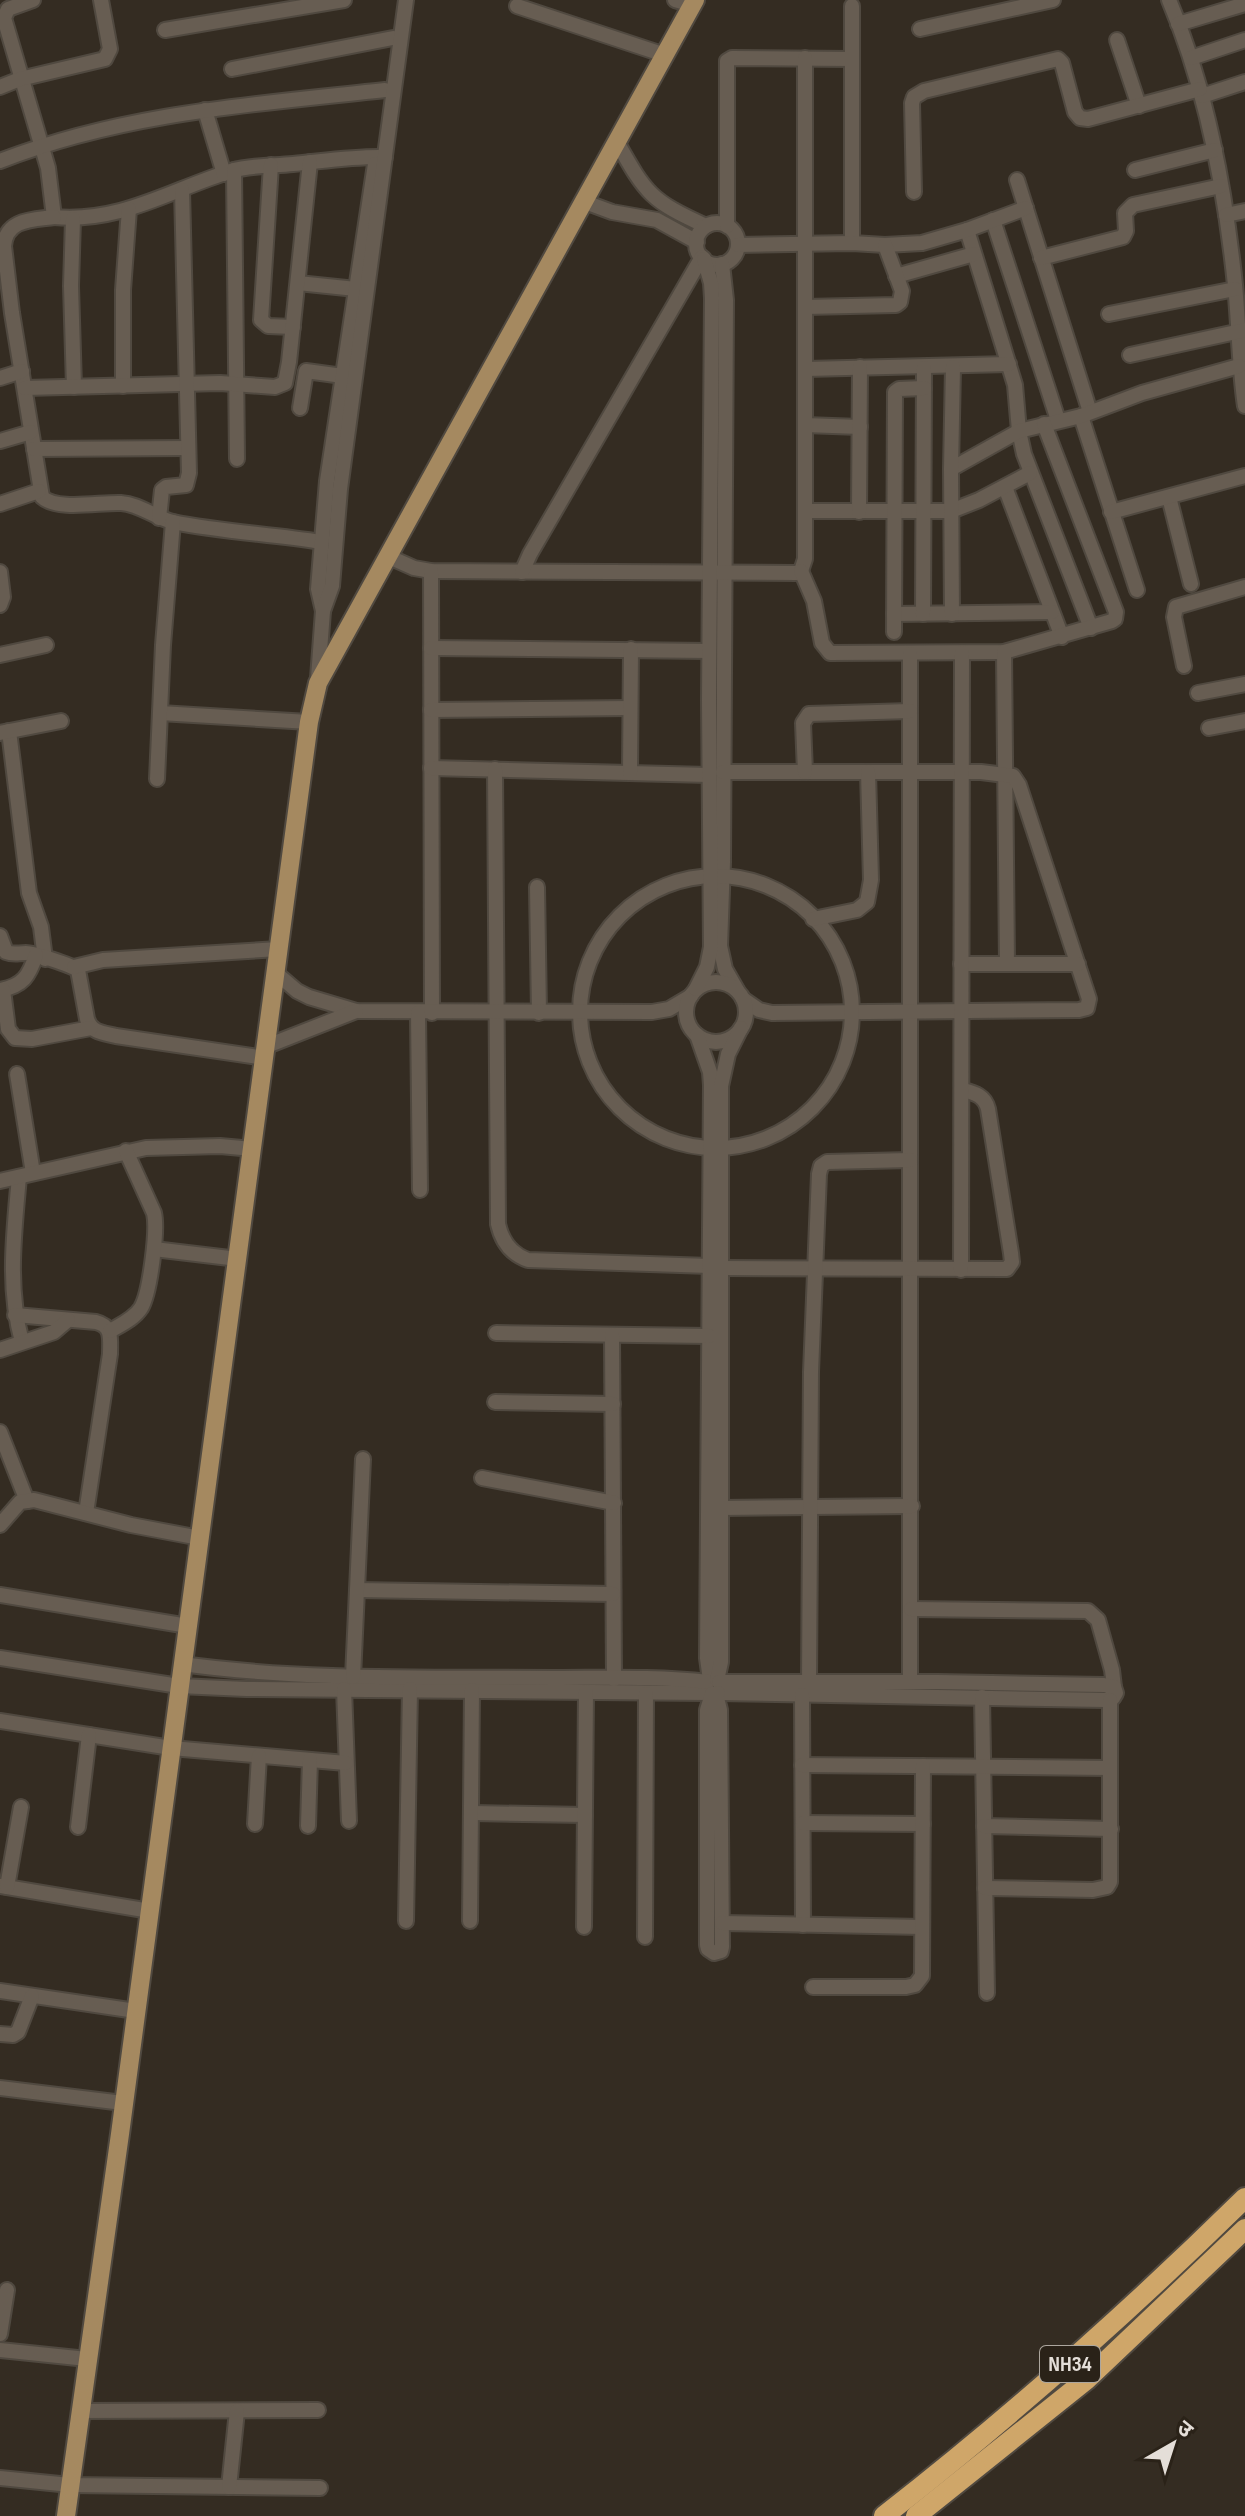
<svg xmlns="http://www.w3.org/2000/svg" width="1245" height="2516" viewBox="0 0 1245 2516" font-family="'Sofia Sans Condensed','Noto Sans Devanagari',sans-serif">
<style>
.lines{fill:none;stroke-linecap:round;stroke-linejoin:round}
.minor-casing{stroke:#504940;stroke-width:18}
.major-casing{stroke:#504940;stroke-width:22}
.highway-casing{stroke:#504940;stroke-width:24}
.minor{stroke:#675d52;stroke-width:14}
.major{stroke:#a58960;stroke-width:18}
.highway{stroke:#cfa669;stroke-width:20}
.labels{text-anchor:middle;dominant-baseline:central;stroke-width:6;stroke-linejoin:round;paint-order:stroke}
.shield{fill:#2a2218;stroke:#aca69e;stroke-width:2}
.shield-label{font-size:22px;font-weight:bold;fill:#e4ded8}
</style>
<rect width="100%" height="100%" fill="#342c22"/>
<g class="lines">
<defs>
<g id="minor">
<path d="M33,0L8,9L4,18L48,168L54,217C121,223 170,190 231,171C251,165 272,166 293,164C324,161 354,156 385,157"/>
<path d="M675,0L692,5"/>
<path d="M1169,0C1207,90 1225,188 1235,285C1239,325 1239,366 1245,406"/>
<path d="M517,6L665,55"/>
<path d="M1178,24L1245,4"/>
<path d="M920,29L1053,0"/>
<path d="M165,30L344,0"/>
<path d="M1117,40L1139,106"/>
<path d="M1191,58L1245,40"/>
<path d="M232,69L393,38"/>
<path d="M0,87L20,79L105,59L110,49L101,0"/>
<path d="M1202,96L1245,82"/>
<path d="M205,110L224,174"/>
<path d="M617,142C646,194 651,201 706,226"/>
<path d="M0,161C122,113 256,104 385,90"/>
<path d="M271,165L261,320L268,326L293,327"/>
<path d="M234,170L237,459"/>
<path d="M1135,170L1215,150"/>
<path d="M1017,180L1090,412"/>
<path d="M914,192L912,103L914,97L924,91L1058,59L1062,63L1075,112L1080,118L1088,119L1200,89"/>
<path d="M585,202L612,212L657,220L697,242"/>
<path d="M1226,215L1245,211"/>
<path d="M54,217C32,220 6,219 4,246L12,313L42,497C57,511 100,502 121,503C140,504 155,518 173,522C222,532 272,534 321,542"/>
<path d="M73,219L71,286L74,387"/>
<path d="M993,220L1058,420"/>
<circle cx="717" cy="244" r="21"/>
<path d="M727,226V61L732,58L852,59"/>
<path d="M967,230L1015,385L1019,431L1024,454L1091,628"/>
<path d="M852,243V6"/>
<path d="M738,245L852,243L885,245L922,243L967,230L1026,208"/>
<path d="M1041,258L1123,237L1126,231L1125,213L1133,205L1221,186"/>
<path d="M722,264L726,300L723,862L720,946L725,969L737,990"/>
<path d="M896,276L974,254"/>
<path d="M298,283L356,289"/>
<path d="M805,307L896,305L900,302L902,291L885,245"/>
<path d="M1109,314L1235,289"/>
<path d="M1130,355L1245,330"/>
<path d="M806,369L1009,364"/>
<path d="M0,378L22,371"/>
<path d="M123,386V290L129,209"/>
<path d="M25,388L220,383L275,387L285,383L289,362L310,162"/>
<path d="M300,408L306,371L343,376"/>
<path d="M1081,416L1137,590"/>
<path d="M805,425L860,427"/>
<path d="M0,441L31,432"/>
<path d="M34,449L188,448"/>
<path d="M951,469L1019,431L1081,416L1142,393L1239,366"/>
<path d="M1005,487L1062,637"/>
<path d="M1169,497L1191,584"/>
<path d="M0,504L39,491"/>
<path d="M805,511H951L979,500L1030,473"/>
<path d="M859,512L860,367"/>
<path d="M1111,512L1245,476"/>
<path d="M159,518L162,490L166,487L186,485L189,473L182,190"/>
<path d="M387,556L414,568L431,571L797,573L801,571L805,559V58"/>
<path d="M431,571L432,1013"/>
<path d="M801,571L814,601L822,643L830,653L1004,652L1112,621L1115,619L1116,612L1044,424"/>
<path d="M0,572L3,597L0,605"/>
<path d="M522,572L530,554L702,257"/>
<path d="M323,611L318,589L327,481L375,164"/>
<path d="M894,614L1052,612"/>
<path d="M923,614L924,368"/>
<path d="M952,614L951,469L953,367"/>
<path d="M894,632L895,392L899,389L924,388"/>
<path d="M431,648L709,651"/>
<path d="M1004,652L1007,964"/>
<path d="M910,654V1682"/>
<path d="M0,655L46,645"/>
<path d="M1184,666L1174,617L1176,607L1245,587"/>
<path d="M318,678L323,611L332,586L340,489L406,0"/>
<path d="M1198,693L1245,684"/>
<path d="M431,710L630,708"/>
<path d="M160,713L309,722"/>
<path d="M1209,728L1245,721"/>
<path d="M9,731L29,893L41,927L45,959"/>
<path d="M0,733L61,721"/>
<path d="M431,768L709,775"/>
<path d="M495,769L498,1224C502,1242 511,1254 528,1260L710,1266"/>
<path d="M723,772H981L1013,776L1019,785L1089,999L1087,1008L1079,1010L772,1013L759,1010L743,999"/>
<path d="M805,772L803,723L809,714L910,711"/>
<path d="M630,773L631,649"/>
<path d="M157,779L163,645L173,522"/>
<circle cx="716" cy="1012" r="136"/>
<path d="M537,887L539,1013"/>
<path d="M813,919L857,910L867,902L871,880L868,772"/>
<path d="M0,936L6,952C13,955 18,953 26,953C34,953 71,965 78,970L87,1019C91,1033 104,1033 116,1036L265,1058"/>
<path d="M961,964H1078"/>
<path d="M74,967L103,960L279,949"/>
<path d="M276,973L297,991L309,997L356,1011L652,1012L669,1009L691,996"/>
<circle cx="716" cy="1012" r="30"/>
<path d="M696,989L707,967L711,947L709,701L712,298L711,283L704,259"/>
<path d="M0,990C23,986 29,976 36,955"/>
<path d="M3,990L8,1029L15,1038L32,1039L91,1028"/>
<path d="M418,1013L420,1190"/>
<path d="M697,1035L710,1072L711,1085L707,1658L710,1680"/>
<path d="M267,1046L356,1011"/>
<path d="M17,1074L33,1173"/>
<path d="M19,1177C14,1233 7,1287 22,1342"/>
<path d="M0,1181L146,1148L220,1146L253,1149"/>
<path d="M154,1249L238,1259"/>
<path d="M722,1268L1007,1269L1012,1262L1011,1253L988,1109C985,1096 975,1093 963,1090"/>
<path d="M961,1270L962,653"/>
<path d="M15,1315L96,1322C113,1326 110,1339 110,1354L86,1513"/>
<path d="M110,1331C120,1325 134,1319 141,1308C150,1293 158,1230 154,1213L126,1151"/>
<path d="M496,1333L709,1336"/>
<path d="M612,1335L614,1679"/>
<path d="M0,1350L54,1332L68,1320"/>
<path d="M495,1402L613,1404"/>
<path d="M0,1432L27,1501"/>
<path d="M482,1478L614,1503"/>
<path d="M722,1508L912,1506"/>
<path d="M0,1525L20,1502L34,1500L131,1525L200,1538"/>
<path d="M357,1590L613,1594"/>
<path d="M0,1595L188,1626"/>
<path d="M911,1609L1088,1611L1098,1620L1112,1670L1114,1687"/>
<path d="M0,1658L179,1686L246,1689L709,1693"/>
<path d="M182,1664C306,1681 430,1677 555,1678C605,1678 658,1676 708,1682"/>
<path d="M353,1677L363,1459"/>
<path d="M717,1680L721,1662V1086L728,1054L741,1028"/>
<path d="M809,1682L811,1372L819,1174L821,1166L827,1162L910,1160"/>
<path d="M344,1689L349,1821"/>
<path d="M718,1693L1105,1700L1113,1698L1116,1693L1114,1687L1104,1685L939,1682H719"/>
<path d="M716,1694L720,1710L722,1947L721,1951L714,1953L708,1949L707,1945V1710L712,1694L718,1693"/>
<path d="M802,1695L803,1925"/>
<path d="M982,1697L987,1993"/>
<path d="M0,1721L171,1748L346,1763"/>
<path d="M802,1765L1110,1768"/>
<path d="M473,1813L585,1815"/>
<path d="M803,1823L923,1824"/>
<path d="M255,1824L259,1756"/>
<path d="M308,1826L310,1760"/>
<path d="M984,1826L1111,1829"/>
<path d="M78,1827L89,1735"/>
<path d="M0,1886L150,1911"/>
<path d="M7,1887L21,1807"/>
<path d="M985,1888L1093,1890L1107,1887L1110,1882V1700"/>
<path d="M406,1921L410,1689"/>
<path d="M470,1921L472,1690"/>
<path d="M722,1923L922,1927"/>
<path d="M584,1927L586,1692"/>
<path d="M645,1937L646,1694"/>
<path d="M813,1987H906L915,1985L922,1976L923,1766"/>
<path d="M0,1991L136,2011"/>
<path d="M0,2034L13,2035L18,2032L32,1996"/>
<path d="M0,2088L123,2103"/>
<path d="M0,2334L7,2290"/>
<path d="M0,2350L87,2359"/>
<path d="M80,2411L318,2410"/>
<path d="M0,2478L70,2485L320,2488"/>
<path d="M229,2487L237,2411"/>
</g>
<path id="major" d="M66,2516L120,2134L309,722L318,683L695,0"/>
<g id="highway">
<path d="M884,2516C1011,2417 1130,2311 1245,2198"/>
<path d="M916,2516L1086,2380L1245,2229"/>
</g>
</defs>
<use href="#minor" class="minor-casing"/>
<use href="#major" class="major-casing"/>
<use href="#highway" class="highway-casing"/>
<use href="#minor" class="minor"/>
<use href="#major" class="major"/>
<use href="#highway" class="highway"/>
</g>
<g class="labels">
<rect class="shield" x="1040" y="2346" width="60" height="36" rx="6"/>
<g class="shield-label">
<text x="1070" y="2364">NH34</text>
</g>
</g>
<g transform="translate(1173 2444) rotate(39)" stroke="#2a2218" stroke-width="6" paint-order="stroke">
<path d="M0-6L14 30L0 20L-14 30Z" fill="#e4ded8"/>
<text y="-12" font-size="22" font-weight="bold" text-anchor="middle" fill="#e4ded8">उ</text>
</g>
</svg>
